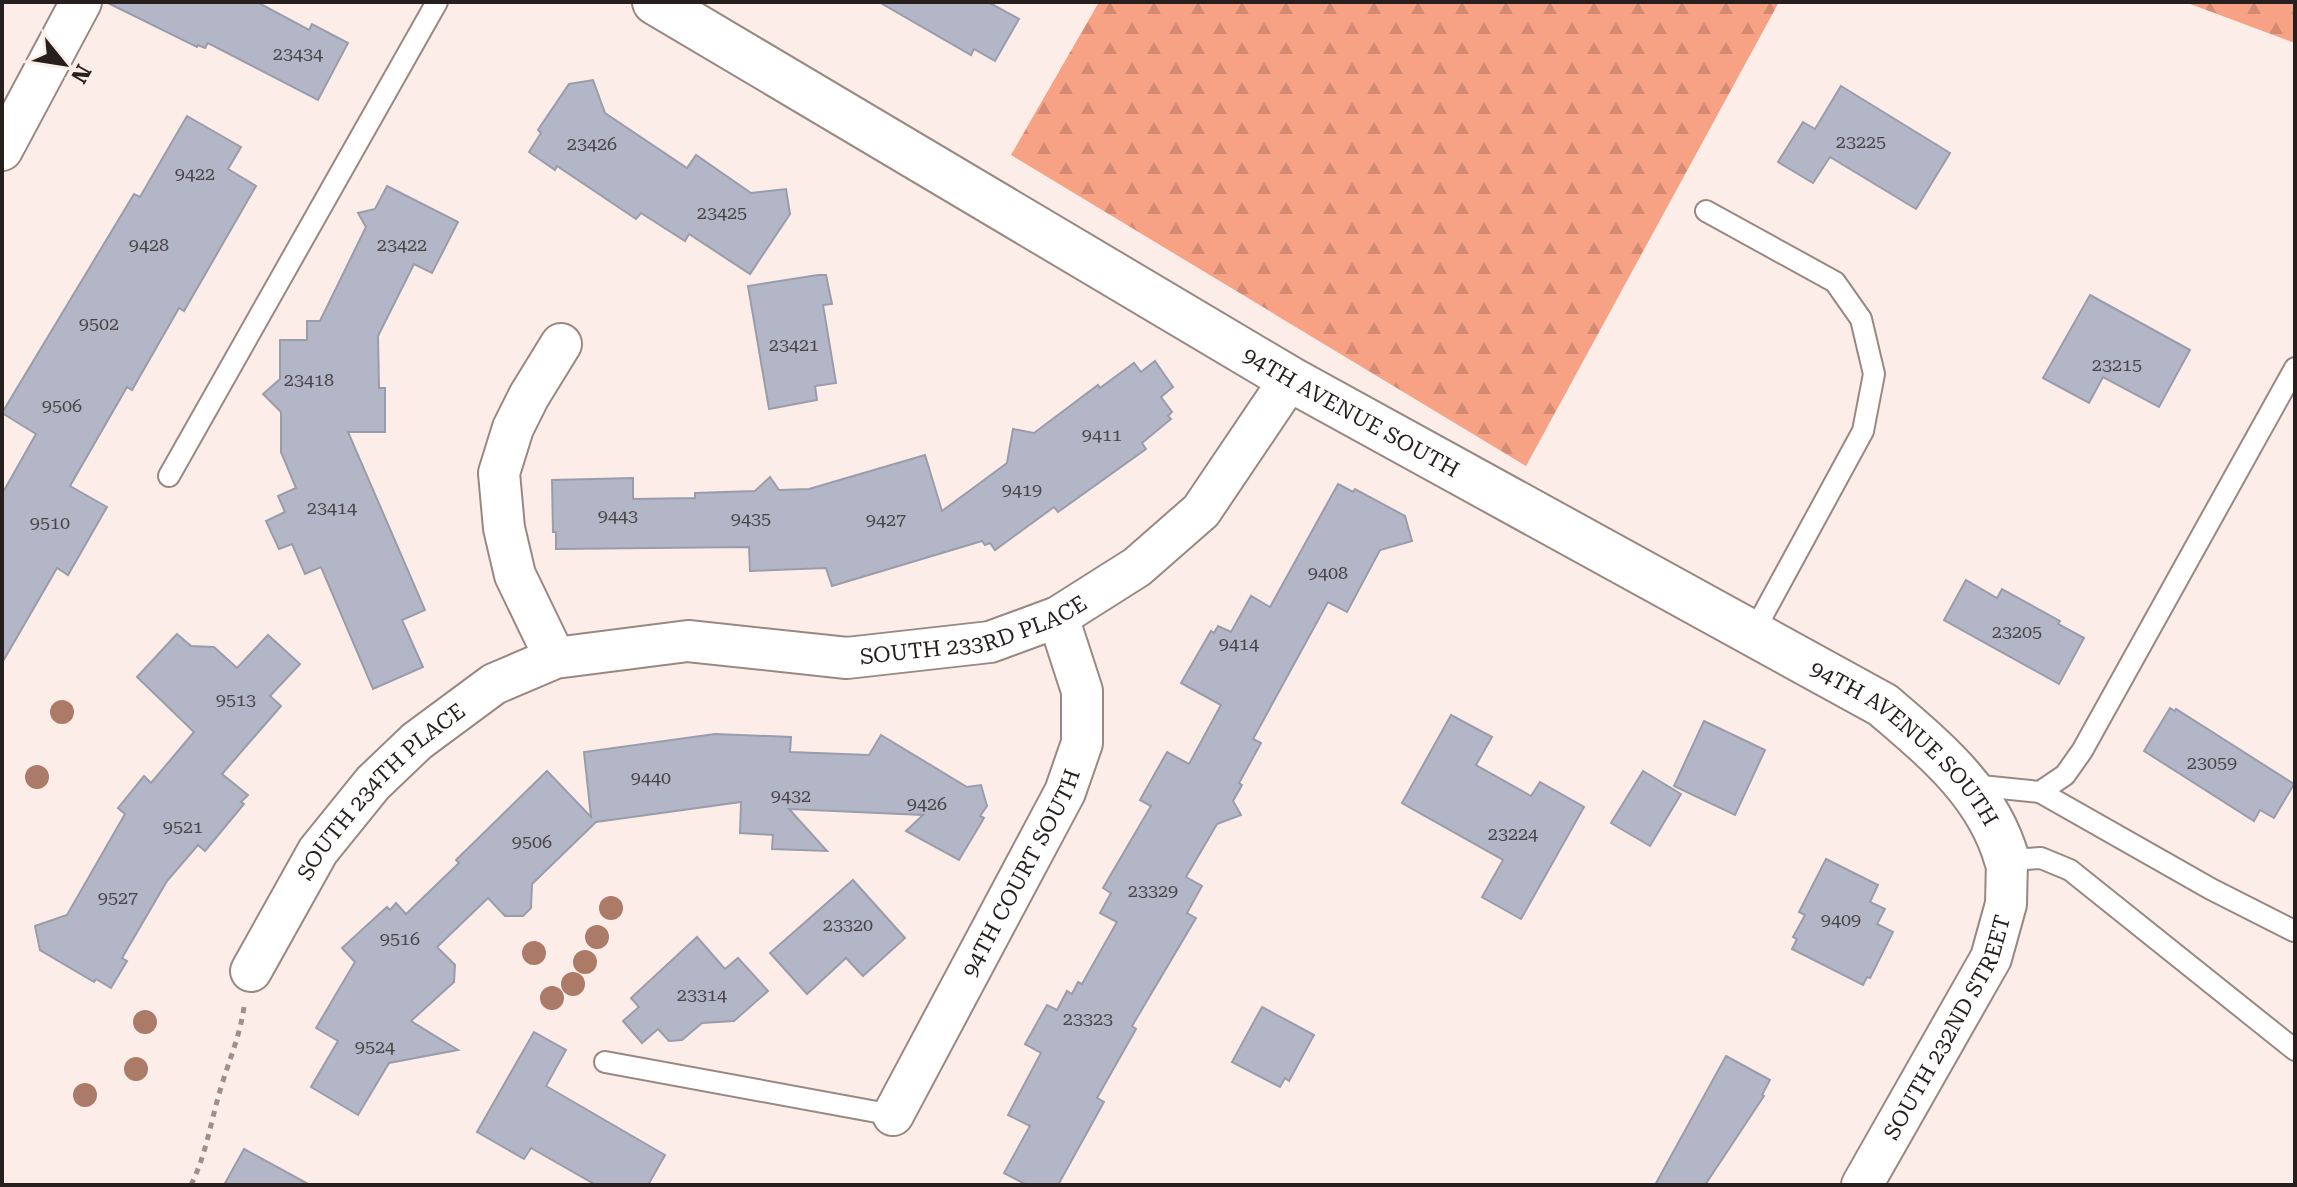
<svg xmlns="http://www.w3.org/2000/svg" width="2297" height="1187" viewBox="0 0 2297 1187" font-family="'Roboto Serif',serif">
<style>
.forest{fill:url(#forest-firs)}
.building{fill:#b3b6c6;stroke:#999cab;stroke-width:2}
.lines{fill:none;stroke-linecap:round;stroke-linejoin:round}
.service-casing{stroke:#998882;stroke-width:24}
.minor-casing{stroke:#998882;stroke-width:44}
.tertiary-casing{stroke:#998882;stroke-width:48}
.path{stroke:#9c908c;stroke-width:5;stroke-dasharray:6 6;stroke-linecap:butt}
.service{stroke:#fff;stroke-width:20}
.minor{stroke:#fff;stroke-width:40}
.tertiary{stroke:#fff;stroke-width:44}
.tree{fill:#ab7b68}
.labels{text-anchor:middle;dominant-baseline:central;stroke-width:6;stroke-linejoin:round;paint-order:stroke}
.number-label{font-size:18px;fill:#494547}
.street-label{font-size:22px;fill:#261f1d;stroke:#fdede8}
</style>
<defs>
<pattern id="forest-firs" width="22" height="20" patternUnits="userSpaceOnUse" patternTransform="scale(2)"><rect width="22" height="20" fill="#f7a185"/><path d="M5 1l3.5 6h-7zM16 11l3.5 6h-7z" fill="#d48a72"/></pattern>
</defs>
<rect width="100%" height="100%" fill="#fdede8"/>
<g class="forest">
<path d="M1099,2H1779L1526,466L1011,155Z"/>
<path d="M2185,2H2295V43Z"/>
</g>
<g class="building">
<path d="M106,2H257L309,30L312,24L348,43L318,100L208,43L205,48L198,45L197,47Z"/>
<path d="M879,2H988L1019,19L995,61L974,49L971,55Z"/>
<path d="M593,80L605,113L687,168L696,155L751,193L786,189L790,214L750,274L689,234L685,241L641,213L636,219L557,166L555,170L529,152L541,133L538,130L569,84Z"/>
<path d="M1841,86L1950,153L1916,209L1830,157L1813,183L1778,162L1803,122L1815,129Z"/>
<path d="M187,116L241,147L228,169L256,186L184,311L179,308L132,390L127,387L70,486L107,507L68,575L57,568L2,663V494L36,434L2,413L134,194L140,197Z"/>
<path d="M387,186L458,222L432,273L414,264L378,336L379,388H385V432H348L425,610L402,620L423,667L373,689L321,567L305,574L292,544L279,549L266,521L285,512L278,496L296,488L281,452V412L263,394L280,379V340H307V321H320L366,227L358,213L375,209Z"/>
<path d="M818,275H826L832,304L823,305L836,383L815,386L817,400L769,409L748,286Z"/>
<path d="M2090,295L2190,350L2159,407L2103,377L2089,403L2043,378Z"/>
<path d="M1155,361L1173,387L1161,397L1172,412L1168,416L1171,419L1142,443L1146,449L1058,512L1054,507L995,550L990,543L985,545L982,541L832,586L826,568L750,571L749,547L556,549V532H553L552,480L633,478V499L695,498V493L755,491L770,477L779,490L809,489L925,455L942,511L1007,463L1013,429L1034,433L1098,385L1100,388L1134,363L1141,372Z"/>
<path d="M1338,484L1353,492L1355,489L1405,516L1412,541L1380,550L1347,612L1328,602L1253,739L1261,743L1239,783L1242,785L1233,801L1241,815L1217,824L1186,877L1202,886L1187,913L1196,918L1132,1026L1136,1029L1097,1098L1104,1102L1058,1185H1027L1004,1173L1030,1126L1008,1115L1041,1053L1025,1044L1047,1005L1057,1010L1067,991L1072,994L1078,982L1082,984L1117,922L1100,913L1111,893L1103,888L1151,806L1140,800L1167,752L1189,764L1221,705L1181,683L1211,631L1214,633L1218,626L1231,632L1251,596L1270,607Z"/>
<path d="M1966,580L1997,598L2002,589L2060,621L2058,624L2084,638L2059,684L1944,620Z"/>
<path d="M177,634L191,646L214,647L237,668L268,635L300,664L270,696L281,706L222,774L248,795L241,802L244,804L205,851L198,845L167,881L122,958L127,961L111,988L96,979L94,982L40,950L35,926L67,915L125,814L118,808L144,776L151,783L194,732L137,677Z"/>
<path d="M2170,708L2175,711L2176,709L2294,784L2274,818L2260,810L2254,821L2144,751Z"/>
<path d="M1451,715L1492,737L1476,765L1531,796L1540,782L1584,807L1521,919L1482,897L1503,860L1402,803Z"/>
<path d="M1704,721L1765,750L1735,815L1674,786Z"/>
<path d="M715,734L791,737L790,752L869,755L881,735L967,787L981,785L987,806L980,816L984,818L959,860L906,831L923,815L789,809L827,851L772,849L773,835L740,833L741,802L596,822L532,884L531,908L523,916H505L488,898L437,947L455,965L454,982L411,1021L458,1050L389,1063L358,1115L311,1087L338,1041L316,1028L355,962L342,948L387,907L390,910L396,903L406,914L459,863L456,860L547,771L591,817L584,752Z"/>
<path d="M1643,771L1681,794L1650,846L1611,823Z"/>
<path d="M1826,859L1878,885L1870,902L1885,909L1877,924L1893,932L1870,978L1867,977L1863,985L1792,949L1797,939L1793,937L1805,915L1799,912Z"/>
<path d="M853,880L905,938L863,976L846,958L807,994L770,953Z"/>
<path d="M697,937L725,969L738,958L768,991L734,1021L702,1023L682,1040L669,1041L658,1029L642,1043L623,1021L639,1007L631,998Z"/>
<path d="M1262,1007L1314,1035L1289,1081L1285,1078L1280,1087L1232,1062Z"/>
<path d="M534,1032L566,1050L546,1086L665,1155L648,1185H596L531,1148L524,1159L477,1132Z"/>
<path d="M1726,1056L1770,1080L1762,1095L1764,1096L1705,1185H1655Z"/>
<path d="M244,1149L310,1185H224Z"/>
</g>
<g class="lines">
<defs>
<g id="service">
<path d="M1706,211L1835,282L1861,319L1874,374L1863,431L1753,633"/>
<path d="M169,476L437,2"/>
<path d="M1971,785L2040,792L2065,775L2082,751L2295,368"/>
<path d="M2040,792L2211,889L2294,931"/>
<path d="M2007,860L2041,858L2070,870L2295,1050"/>
<path d="M605,1062L893,1115"/>
</g>
<g id="minor">
<path d="M2,150L81,2"/>
<path d="M555,658L515,575L504,528L499,473L513,428L529,396L561,344"/>
<path id="s1" d="M251,971L318,851L373,783L417,741L494,684L555,658L688,641L847,658L990,642L1058,617L1137,567L1201,511L1290,379"/>
<path id="s2" d="M893,1115L1065,792L1082,743V691L1058,617"/>
<path id="s3" d="M1862,1185L1991,958L2006,904L2007,860"/>
</g>
<g id="tertiary">
<path id="s4" d="M655,2L1290,379L1883,705C1934,749 1988,792 2007,860"/>
</g>
</defs>
<use href="#service" class="service-casing"/>
<use href="#minor" class="minor-casing"/>
<use href="#tertiary" class="tertiary-casing"/>
<path class="path" d="M191,1185C207,1153 211,1119 222,1084C230,1058 240,1035 244,1007"/>
<use href="#service" class="service"/>
<use href="#minor" class="minor"/>
<use href="#tertiary" class="tertiary"/>
</g>
<g class="tree">
<circle cx="62" cy="712" r="12"/>
<circle cx="37" cy="777" r="12"/>
<circle cx="611" cy="908" r="12"/>
<circle cx="597" cy="937" r="12"/>
<circle cx="534" cy="953" r="12"/>
<circle cx="585" cy="962" r="12"/>
<circle cx="573" cy="984" r="12"/>
<circle cx="552" cy="998" r="12"/>
<circle cx="145" cy="1022" r="12"/>
<circle cx="136" cy="1069" r="12"/>
<circle cx="85" cy="1095" r="12"/>
</g>
<g class="labels">
<g class="number-label">
<text x="298" y="53">23434</text>
<text x="1861" y="141">23225</text>
<text x="592" y="143">23426</text>
<text x="195" y="173">9422</text>
<text x="722" y="212">23425</text>
<text x="149" y="244">9428</text>
<text x="402" y="244">23422</text>
<text x="99" y="323">9502</text>
<text x="794" y="344">23421</text>
<text x="2117" y="364">23215</text>
<text x="309" y="379">23418</text>
<text x="62" y="405">9506</text>
<text x="1102" y="434">9411</text>
<text x="1022" y="489">9419</text>
<text x="332" y="507">23414</text>
<text x="618" y="515">9443</text>
<text x="751" y="518">9435</text>
<text x="886" y="519">9427</text>
<text x="50" y="522">9510</text>
<text x="1328" y="572">9408</text>
<text x="2017" y="631">23205</text>
<text x="1239" y="643">9414</text>
<text x="236" y="699">9513</text>
<text x="2212" y="762">23059</text>
<text x="651" y="777">9440</text>
<text x="791" y="795">9432</text>
<text x="927" y="803">9426</text>
<text x="183" y="826">9521</text>
<text x="1513" y="833">23224</text>
<text x="532" y="841">9506</text>
<text x="1153" y="890">23329</text>
<text x="118" y="897">9527</text>
<text x="1841" y="919">9409</text>
<text x="848" y="924">23320</text>
<text x="400" y="938">9516</text>
<text x="702" y="994">23314</text>
<text x="1088" y="1018">23323</text>
<text x="375" y="1046">9524</text>
</g>
<g class="street-label">
<text stroke="none"><textPath href="#s4" startOffset="808">94TH AVENUE SOUTH</textPath></text>
<text stroke="none"><textPath href="#s1" startOffset="872">SOUTH 233RD PLACE</textPath></text>
<text stroke="none"><textPath href="#s4" startOffset="1456">94TH AVENUE SOUTH</textPath></text>
<text stroke="none"><textPath href="#s1" startOffset="224">SOUTH 234TH PLACE</textPath></text>
<text stroke="none"><textPath href="#s2" startOffset="274">94TH COURT SOUTH</textPath></text>
<text stroke="none"><textPath href="#s3" startOffset="180">SOUTH 232ND STREET</textPath></text>
</g>
</g>
<rect width="2297" height="1187" fill="none" stroke="#261f1d" stroke-width="8"/>
<g transform="translate(64 64) rotate(120)" stroke="#fdede8" stroke-width="6" paint-order="stroke">
<path d="M0-6L14 30L0 20L-14 30Z" fill="#261f1d"/>
<text y="-12" font-size="22" font-weight="bold" text-anchor="middle" fill="#261f1d">N</text>
</g>
</svg>
